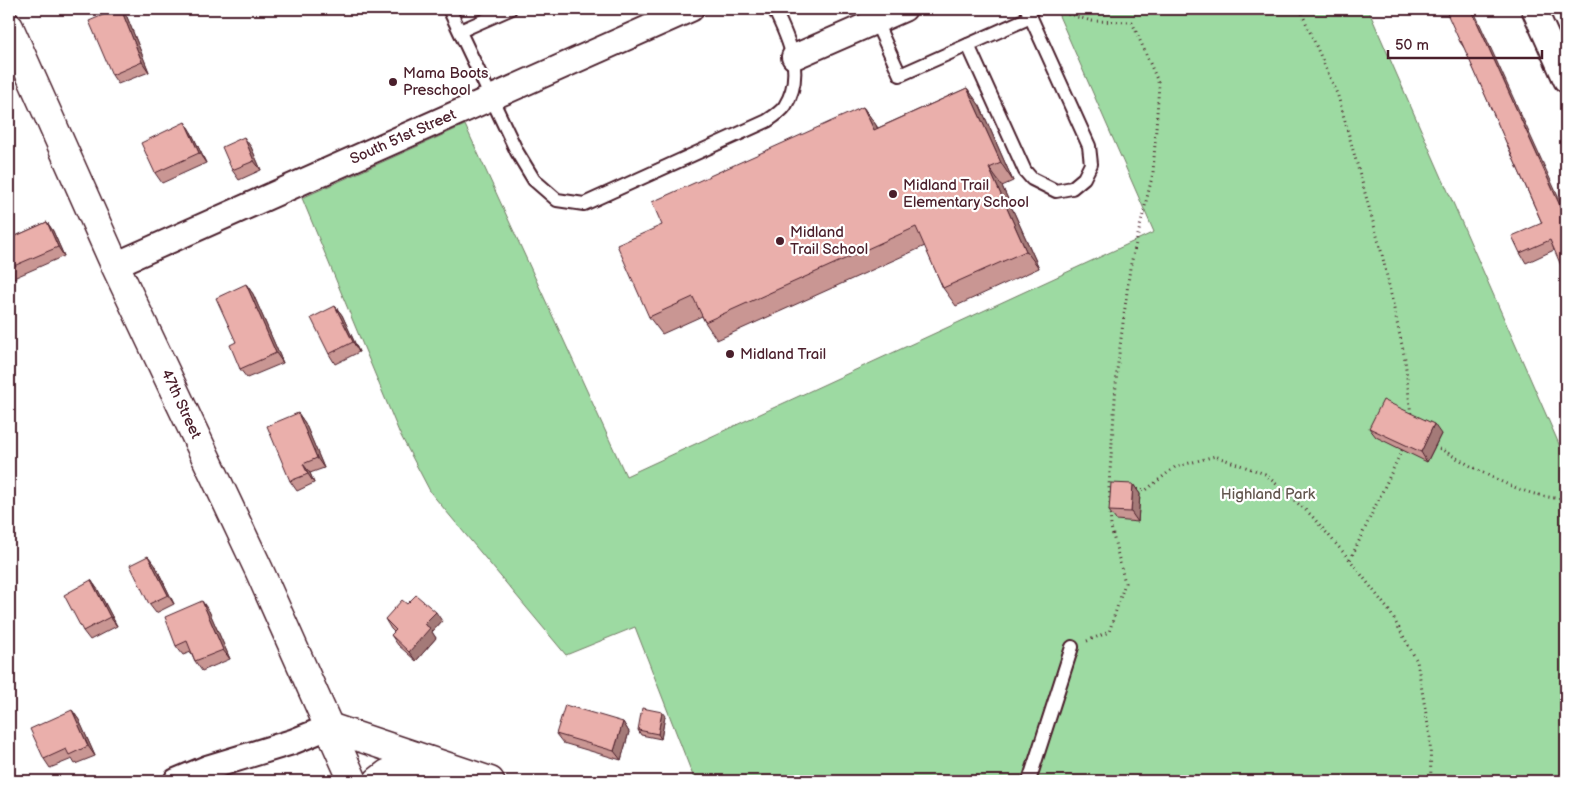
<svg xmlns="http://www.w3.org/2000/svg" width="1575" height="790" viewBox="0 0 1575 790" font-family="'Balsamiq Sans',sans-serif">
<style>
.green{fill:#9ddaa2;stroke:#747c66}
.lines{fill:none;stroke-linecap:round;stroke-linejoin:round}
.service-casing{stroke:#4a1f2b;stroke-width:16}
.minor-casing{stroke:#4a1f2b;stroke-width:28}
.secondary-casing{stroke:#4a1f2b;stroke-width:31}
.path{stroke:#4a1f2b;stroke-width:3;stroke-dasharray:1 4;stroke-linecap:butt}
.service{stroke:#fff;stroke-width:12}
.minor{stroke:#fff;stroke-width:24}
.secondary{stroke:#fff;stroke-width:28}
.wall{fill:#c99693;stroke:#4a1f2b}
.shaded-wall{fill:#a47a78;stroke:#4a1f2b}
.building{fill:#eaafab;stroke:#4a1f2b}
.poi-dot{fill:#4a1f2b;stroke:#fff;stroke-width:2}
.labels{text-anchor:middle;dominant-baseline:central;stroke-width:4.5;stroke-linejoin:round;paint-order:stroke}
.poi-label{font-size:15px;fill:#4a1f2b;stroke:#fff;text-anchor:start}
.street-label{font-size:15px;fill:#4a1f2b;stroke:#fff}
.park-label{font-size:15px;fill:#63574f;stroke:#fff}
</style>
<rect width="100%" height="100%" fill="#fff"/>
<filter id="ink" filterUnits="userSpaceOnUse"><feTurbulence type="fractalNoise" baseFrequency=".02" numOctaves="2"/><feDisplacementMap in="SourceGraphic" scale="10" xChannelSelector="R" yChannelSelector="G"/><feConvolveMatrix kernelMatrix="1 2 1 2 8 2 1 2 1" color-interpolation-filters="sRGB"/></filter>
<g filter="url(#ink)">
<path class="green" d="M1056,9H1368L1566,460V781H695L635,627L566,655L431,493L399,432L302,198L465,125L626,476L1154,232Z"/>
<g class="lines">
<defs>
<g id="service">
<path d="M449,9L517,152L534,180L557,200L584,204L767,121C773,117 781,112 785,106C805,74 789,39 774,9"/>
<path d="M876,22L900,75L1031,17"/>
<path d="M460,31L510,9"/>
<path d="M968,45L1025,171L1032,179L1056,191L1072,188L1084,178L1091,164L1089,146L1027,9"/>
<path d="M1029,781L1072,647"/>
</g>
<g id="minor">
<path d="M1534,9L1566,80"/>
<path d="M794,57L904,9"/>
<path d="M115,265L691,9"/>
<path d="M176,781L207,768L292,742L329,727"/>
</g>
<g id="secondary">
<path d="M9,27L115,265L259,570L353,781"/>
<path d="M329,727L490,781"/>
<path d="M378,781L387,774L425,760"/>
</g>
</defs>
<use href="#service" class="service-casing"/>
<use href="#minor" class="minor-casing"/>
<use href="#secondary" class="secondary-casing"/>
<g class="path">
<path d="M1300,9L1338,96L1382,254L1405,359L1411,416"/>
<path d="M1063,13L1092,21L1132,22L1159,84L1153,173L1130,268L1117,370L1109,486L1110,503"/>
<path d="M1435,446C1476,468 1518,497 1566,499"/>
<path d="M1402,450L1350,560L1390,612L1417,661L1430,737L1431,781"/>
<path d="M1132,488L1146,490L1175,467L1215,456L1265,474L1311,515L1350,560"/>
<path d="M1087,641L1109,632L1125,583L1111,527L1110,509"/>
</g>
<use href="#service" class="service"/>
<use href="#minor" class="minor"/>
<use href="#secondary" class="secondary"/>
</g>
<g class="wall">
<path d="M1473,9L1554,250L1526,263L1520,253L1542,223L1465,49L1460,42Z"/>
<path d="M127,17L149,72L118,84L112,75Z"/>
<path d="M967,88L980,106L1013,181L1002,186L1039,268L956,306L943,288L925,246L717,340L705,322L702,316L662,334L649,317L662,225L863,107L876,125L878,128Z"/>
<path d="M191,132L206,163L162,183L155,173Z"/>
<path d="M251,147L261,170L239,180L232,170Z"/>
<path d="M47,222L53,231L64,256L9,280V239Z"/>
<path d="M246,284L253,294L283,363L247,378L240,369L236,342Z"/>
<path d="M335,306L342,315L359,352L335,364L329,354Z"/>
<path d="M298,413L305,423L324,468L310,473L314,483L297,491L290,481Z"/>
<path d="M1369,428L1441,434L1427,462L1376,437Z"/>
<path d="M1133,484L1140,494L1138,522L1116,520L1109,511Z"/>
<path d="M148,556L155,565L174,604L156,613L149,604Z"/>
<path d="M91,580L98,590L117,626L90,640L83,631Z"/>
<path d="M407,604L442,621L432,632L436,638L416,661L398,645L391,635L394,632L391,629L385,619Z"/>
<path d="M209,611L230,659L202,671L195,661L191,652L183,655L176,646Z"/>
<path d="M72,710L79,720L95,756L75,764L72,759L50,768L44,759Z"/>
<path d="M665,716L661,739L641,735L638,730Z"/>
<path d="M623,722L629,732L621,760L563,743L556,734Z"/>
</g>
<g class="shaded-wall">
<path d="M121,9L127,17L149,72L142,62Z"/>
<path d="M1471,9H1473L1566,214V219Z"/>
<path d="M967,88L980,106L1013,181L1001,163Z"/>
<path d="M863,107L876,125L886,148L874,130Z"/>
<path d="M185,122L191,132L206,163L199,153Z"/>
<path d="M244,137L251,147L261,170L254,161Z"/>
<path d="M989,168L1002,186L1039,268L1026,251Z"/>
<path d="M47,222L53,231L64,256L58,247Z"/>
<path d="M246,284L253,294L283,363L276,353Z"/>
<path d="M335,306L342,315L359,352L353,342Z"/>
<path d="M298,413L305,423L324,468L317,458Z"/>
<path d="M1434,424L1441,434L1427,462L1421,452Z"/>
<path d="M303,464L310,473L314,483L308,474Z"/>
<path d="M1133,484L1140,494L1138,522L1131,512Z"/>
<path d="M148,556L155,565L174,604L168,595Z"/>
<path d="M91,580L98,590L117,626L110,617Z"/>
<path d="M202,601L209,611L230,659L223,650Z"/>
<path d="M436,612L442,621L432,632L436,638L416,661L409,652L424,624Z"/>
<path d="M72,710L79,720L95,756L88,746Z"/>
<path d="M662,712L665,716L661,739L658,734Z"/>
<path d="M623,722L629,732L621,760L614,751Z"/>
</g>
<g class="building">
<path d="M117,9H121L142,62L112,75L89,21Z"/>
<path d="M1445,9H1471L1566,219V277L1550,240L1520,253L1512,236L1542,223L1461,41L1460,42Z"/>
<path d="M967,88L1001,163L989,168L1026,251L943,288L916,227L705,322L693,297L649,317L617,245L662,225L652,202L863,107L874,130Z"/>
<path d="M185,122L199,153L155,173L141,143Z"/>
<path d="M244,137L254,161L232,170L222,147Z"/>
<path d="M47,222L58,247L9,268V239Z"/>
<path d="M1566,280V292L1562,282Z"/>
<path d="M246,284L276,353L240,369L230,345L236,342L216,298Z"/>
<path d="M335,306L353,342L329,354L311,318Z"/>
<path d="M1383,400L1434,424L1421,452L1369,428Z"/>
<path d="M298,413L317,458L303,464L308,474L290,481L267,426Z"/>
<path d="M1111,483L1133,484L1131,512L1109,511Z"/>
<path d="M148,556L168,595L149,604L130,565Z"/>
<path d="M91,580L110,617L83,631L64,595Z"/>
<path d="M416,595L436,612L424,624L430,628L409,652L391,635L396,630L385,619L402,600L407,604Z"/>
<path d="M202,601L223,650L195,661L187,641L176,646L165,617Z"/>
<path d="M565,705L623,722L614,751L556,734Z"/>
<path d="M642,708L662,712L658,734L638,730Z"/>
<path d="M72,710L88,746L69,755L66,749L44,759L30,729Z"/>
</g>
</g>
<g class="poi-dot">
<circle cx="393" cy="82" r="5"/>
<circle cx="893" cy="194" r="5"/>
<circle cx="780" cy="241" r="5"/>
<circle cx="730" cy="354" r="5"/>
</g>
<g class="labels">
<g class="poi-label">
<text x="403" y="73">Mama Boots<tspan x="403" dy="17">Preschool</tspan></text>
<text x="903" y="185">Midland Trail<tspan x="903" dy="17">Elementary School</tspan></text>
<text x="790" y="232">Midland<tspan x="790" dy="17">Trail School</tspan></text>
<text x="740" y="354">Midland Trail</text>
</g>
<g class="street-label">
<text transform="translate(403 137) rotate(-24)">South 51st Street</text>
<text transform="translate(181 404) rotate(65)">47th Street</text>
</g>
<g class="park-label">
<text x="1268" y="494">Highland Park</text>
</g>
</g>
<rect width="1575" height="790" fill="none" stroke="#fff" stroke-width="30"/>
<rect x="15" y="15" width="1545" height="760" fill="none" stroke="#4a1f2b" stroke-width="2" filter="url(#ink)"/>
<path d="M1388 50v8h154v-8" fill="none" stroke="#4a1f2b" stroke-width="2.5"/>
<text x="1395" y="50" font-size="15" fill="#4a1f2b" stroke="#ffffff" stroke-width="4" paint-order="stroke">50 m</text>
</svg>
